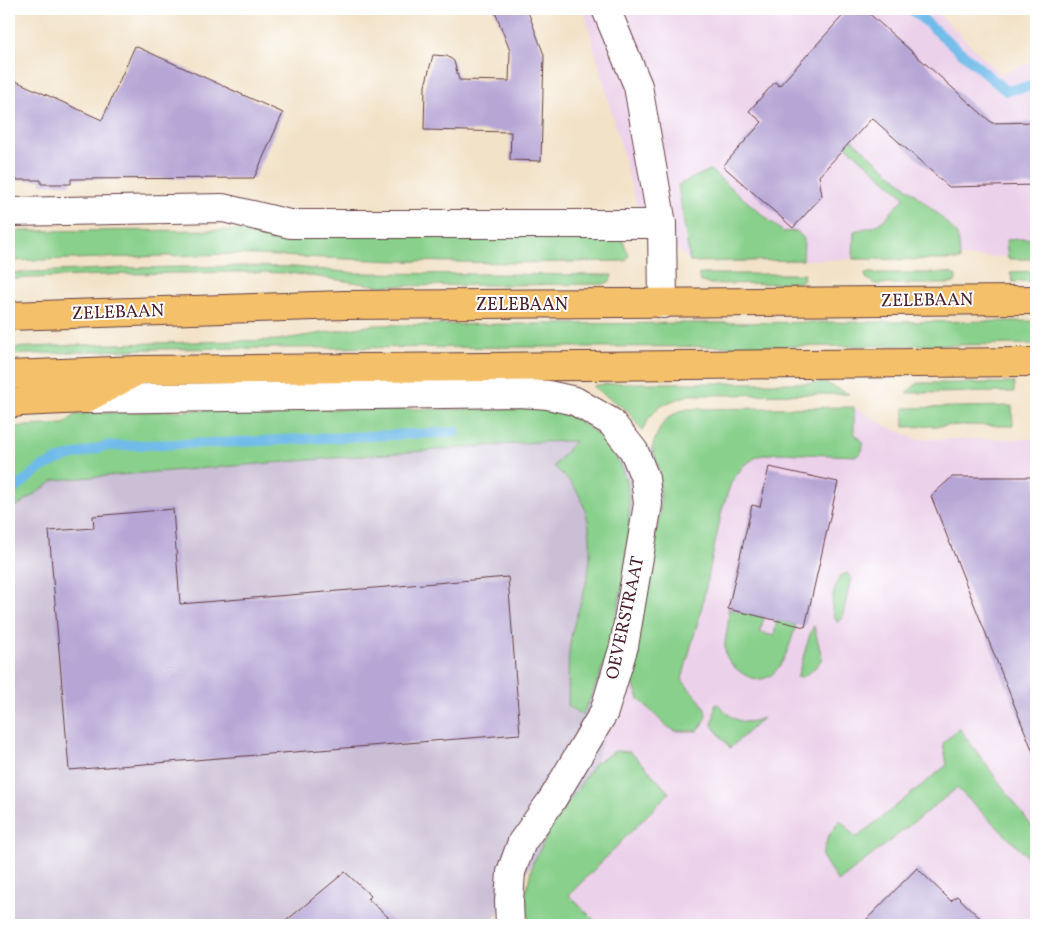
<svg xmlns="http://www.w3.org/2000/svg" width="1045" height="934" viewBox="0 0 1045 934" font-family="Vollkorn,serif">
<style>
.built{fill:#ecd1ea}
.industrial{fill:#cbbfd5}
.green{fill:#88d08b;stroke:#69785b}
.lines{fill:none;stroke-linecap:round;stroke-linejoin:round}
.stream{stroke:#70bbe9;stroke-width:10}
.building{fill:#b6a6d5}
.minor-casing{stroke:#633c42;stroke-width:30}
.tertiary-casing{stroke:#633c42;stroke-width:30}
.primary-casing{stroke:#633c42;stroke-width:30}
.motorway-casing{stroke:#633c42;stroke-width:30}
.minor{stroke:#fff;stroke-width:28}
.tertiary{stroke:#fff;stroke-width:28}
.primary{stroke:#f4c16b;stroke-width:28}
.motorway{stroke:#f4c16b;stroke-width:28}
.labels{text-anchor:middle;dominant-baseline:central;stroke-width:4;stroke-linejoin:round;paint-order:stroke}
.street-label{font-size:18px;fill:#4a1f2b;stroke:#fff}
</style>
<rect width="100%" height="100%" fill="#fff"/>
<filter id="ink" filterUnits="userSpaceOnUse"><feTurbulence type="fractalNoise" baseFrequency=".02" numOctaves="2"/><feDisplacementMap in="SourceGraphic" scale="10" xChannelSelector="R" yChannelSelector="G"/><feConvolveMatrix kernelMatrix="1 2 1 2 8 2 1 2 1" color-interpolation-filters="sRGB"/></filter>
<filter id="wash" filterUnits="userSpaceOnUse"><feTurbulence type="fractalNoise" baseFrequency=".0096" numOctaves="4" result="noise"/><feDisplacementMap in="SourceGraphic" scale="20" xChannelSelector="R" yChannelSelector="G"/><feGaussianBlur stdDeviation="1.12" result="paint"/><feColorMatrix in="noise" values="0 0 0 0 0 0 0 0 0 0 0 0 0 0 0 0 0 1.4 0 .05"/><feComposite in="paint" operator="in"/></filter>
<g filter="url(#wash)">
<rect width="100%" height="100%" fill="#f2e2c7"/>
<g class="built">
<path d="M595,9H934L1000,74L1036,61V256L690,262L637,206L585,14Z"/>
<path d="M854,407L888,427L916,439H1036V925H529L525,895L533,863L595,763L661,504L660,475L652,448L665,419L678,411L688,409Z"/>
</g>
<path class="industrial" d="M556,434L634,451L652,448L656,458L661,485L660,516L631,653L595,763L553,825L533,863L491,923L492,925H9V494L40,468Z"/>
<g class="green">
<path d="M852,140L938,214L956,233L959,242L960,260L853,259L854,231L875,226L885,219L905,197L846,146Z"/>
<path d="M710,170L783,232L797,231L804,239L803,260L690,262L678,185Z"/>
<path d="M263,230L621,237L629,255L626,261L510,263L397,261L229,254L9,261V231Z"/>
<path d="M1036,238V259H1008L1006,240Z"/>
<path d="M242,266L294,267L356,273L612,275L610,281L604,284L380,286L290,273L241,272L127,274L9,279V273L128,268Z"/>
<path d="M1036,271V281L1013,282L1010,272Z"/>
<path d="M865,273H950L956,276V280L954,283L948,284H875L866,278Z"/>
<path d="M703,274H804L803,280L796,283L710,284L701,282L698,275Z"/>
<path d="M1036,321V344L858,346L265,348L153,349L9,355V348L76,345L277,340L375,325Z"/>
<path d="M619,383H826L849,394L689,395L661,405L649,418L642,431L628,411L593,387L596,385Z"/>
<path d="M918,383H1014V392L906,393Z"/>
<path d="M1012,406L1013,426L966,425L904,427V408Z"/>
<path d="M854,407V432L863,444L862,451L857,456L777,453L758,456L743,466L731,483L722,510L702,606L682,679C692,697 720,709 697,731H675L665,725L639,699L631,679L630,664C636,633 642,603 648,573C657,531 669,489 652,448C659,427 665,414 688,409Z"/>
<path d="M538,408C561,411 577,418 596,433C600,436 604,439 607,443C618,459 628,479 629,499C630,517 628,537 626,555C620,611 608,665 582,715L568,706C569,686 567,664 570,644C573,620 584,598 588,574C593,545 591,505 570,482C565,476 559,472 554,466L575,441L538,442L55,480L11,510L9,513V427L64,424L76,414L234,409H485Z"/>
<path d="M847,573L851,577L842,619L838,623C827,610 833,591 840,576Z"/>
<path d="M728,609L764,617L760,632L774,636L777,620L796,625C789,648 777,693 745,675C738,671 729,663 726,655C722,640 731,624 728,609Z"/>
<path d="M814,626L822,658C818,666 807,677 797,678L811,631Z"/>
<path d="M718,704C732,719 742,727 763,718L730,748L712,725L714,717L715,705Z"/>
<path d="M959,728L1036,832V865L957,788L838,882L822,856L828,837L840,820L856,838L947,765L943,743Z"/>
<path d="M615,751L630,752L643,764L669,793L569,895L599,925H529L525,895L533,863L553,825L595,763Z"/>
</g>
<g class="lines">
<g class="stream">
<path d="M911,9L1006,91L1036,85"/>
<path d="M9,494L40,468L57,460L106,446L216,443L456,432"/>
</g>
</g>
<g id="blocks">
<g class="building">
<path d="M494,9H527L544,55L541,161L510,160L511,132L424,130L425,86L433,55L447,56L454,61L459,80L509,81L510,51Z"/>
<path d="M849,9H864L992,123L1036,122V185L949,187L872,118L819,176L822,196L793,228L723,166L762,122L749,111L775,82L779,86Z"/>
<path d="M135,46L283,113L254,178L71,179V184H41V180H9V78L102,120Z"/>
<path d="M769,467L838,482L805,627L728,609L752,505L760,507Z"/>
<path d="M952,477H1036V757H1035L931,496Z"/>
<path d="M173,509L180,604L508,577L520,734L69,770L49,531L94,528L93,516Z"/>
<path d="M917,868L951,901L957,896L987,925H861Z"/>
<path d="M345,872L371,896L368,899L397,925H281Z"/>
</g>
</g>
</g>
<g filter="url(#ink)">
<use href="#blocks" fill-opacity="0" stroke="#633c42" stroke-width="1"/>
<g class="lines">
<defs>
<g id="minor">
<path d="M606,9L638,86L662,224L663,304"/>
<path d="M9,212L223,208L290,224H662"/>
</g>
<path id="tertiary" d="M85,399L520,393L548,395L575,401L611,422L634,451L645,478L648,504L624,646L604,712L552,800L522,842L511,872L509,901L510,925"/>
<g id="primary">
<path d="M9,316L344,305L1036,300"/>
<path d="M9,375L139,370L1036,362"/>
</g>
<path id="motorway" d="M9,404L21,402L85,399L139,370"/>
</defs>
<use href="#minor" class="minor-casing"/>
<use href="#tertiary" class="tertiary-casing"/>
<use href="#primary" class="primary-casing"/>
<use href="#motorway" class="motorway-casing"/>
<use href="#minor" class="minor"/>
<use href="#tertiary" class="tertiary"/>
<use href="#primary" class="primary"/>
<use href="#motorway" class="motorway"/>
</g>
</g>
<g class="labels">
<g class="street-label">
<text transform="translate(927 301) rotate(-1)">ZELEBAAN</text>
<text x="522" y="305">ZELEBAAN</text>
<text transform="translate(118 313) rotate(-2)">ZELEBAAN</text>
<text transform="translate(626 618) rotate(-78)">OEVERSTRAAT</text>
</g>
</g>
<rect width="1045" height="934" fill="none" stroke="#fff" stroke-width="30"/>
</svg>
